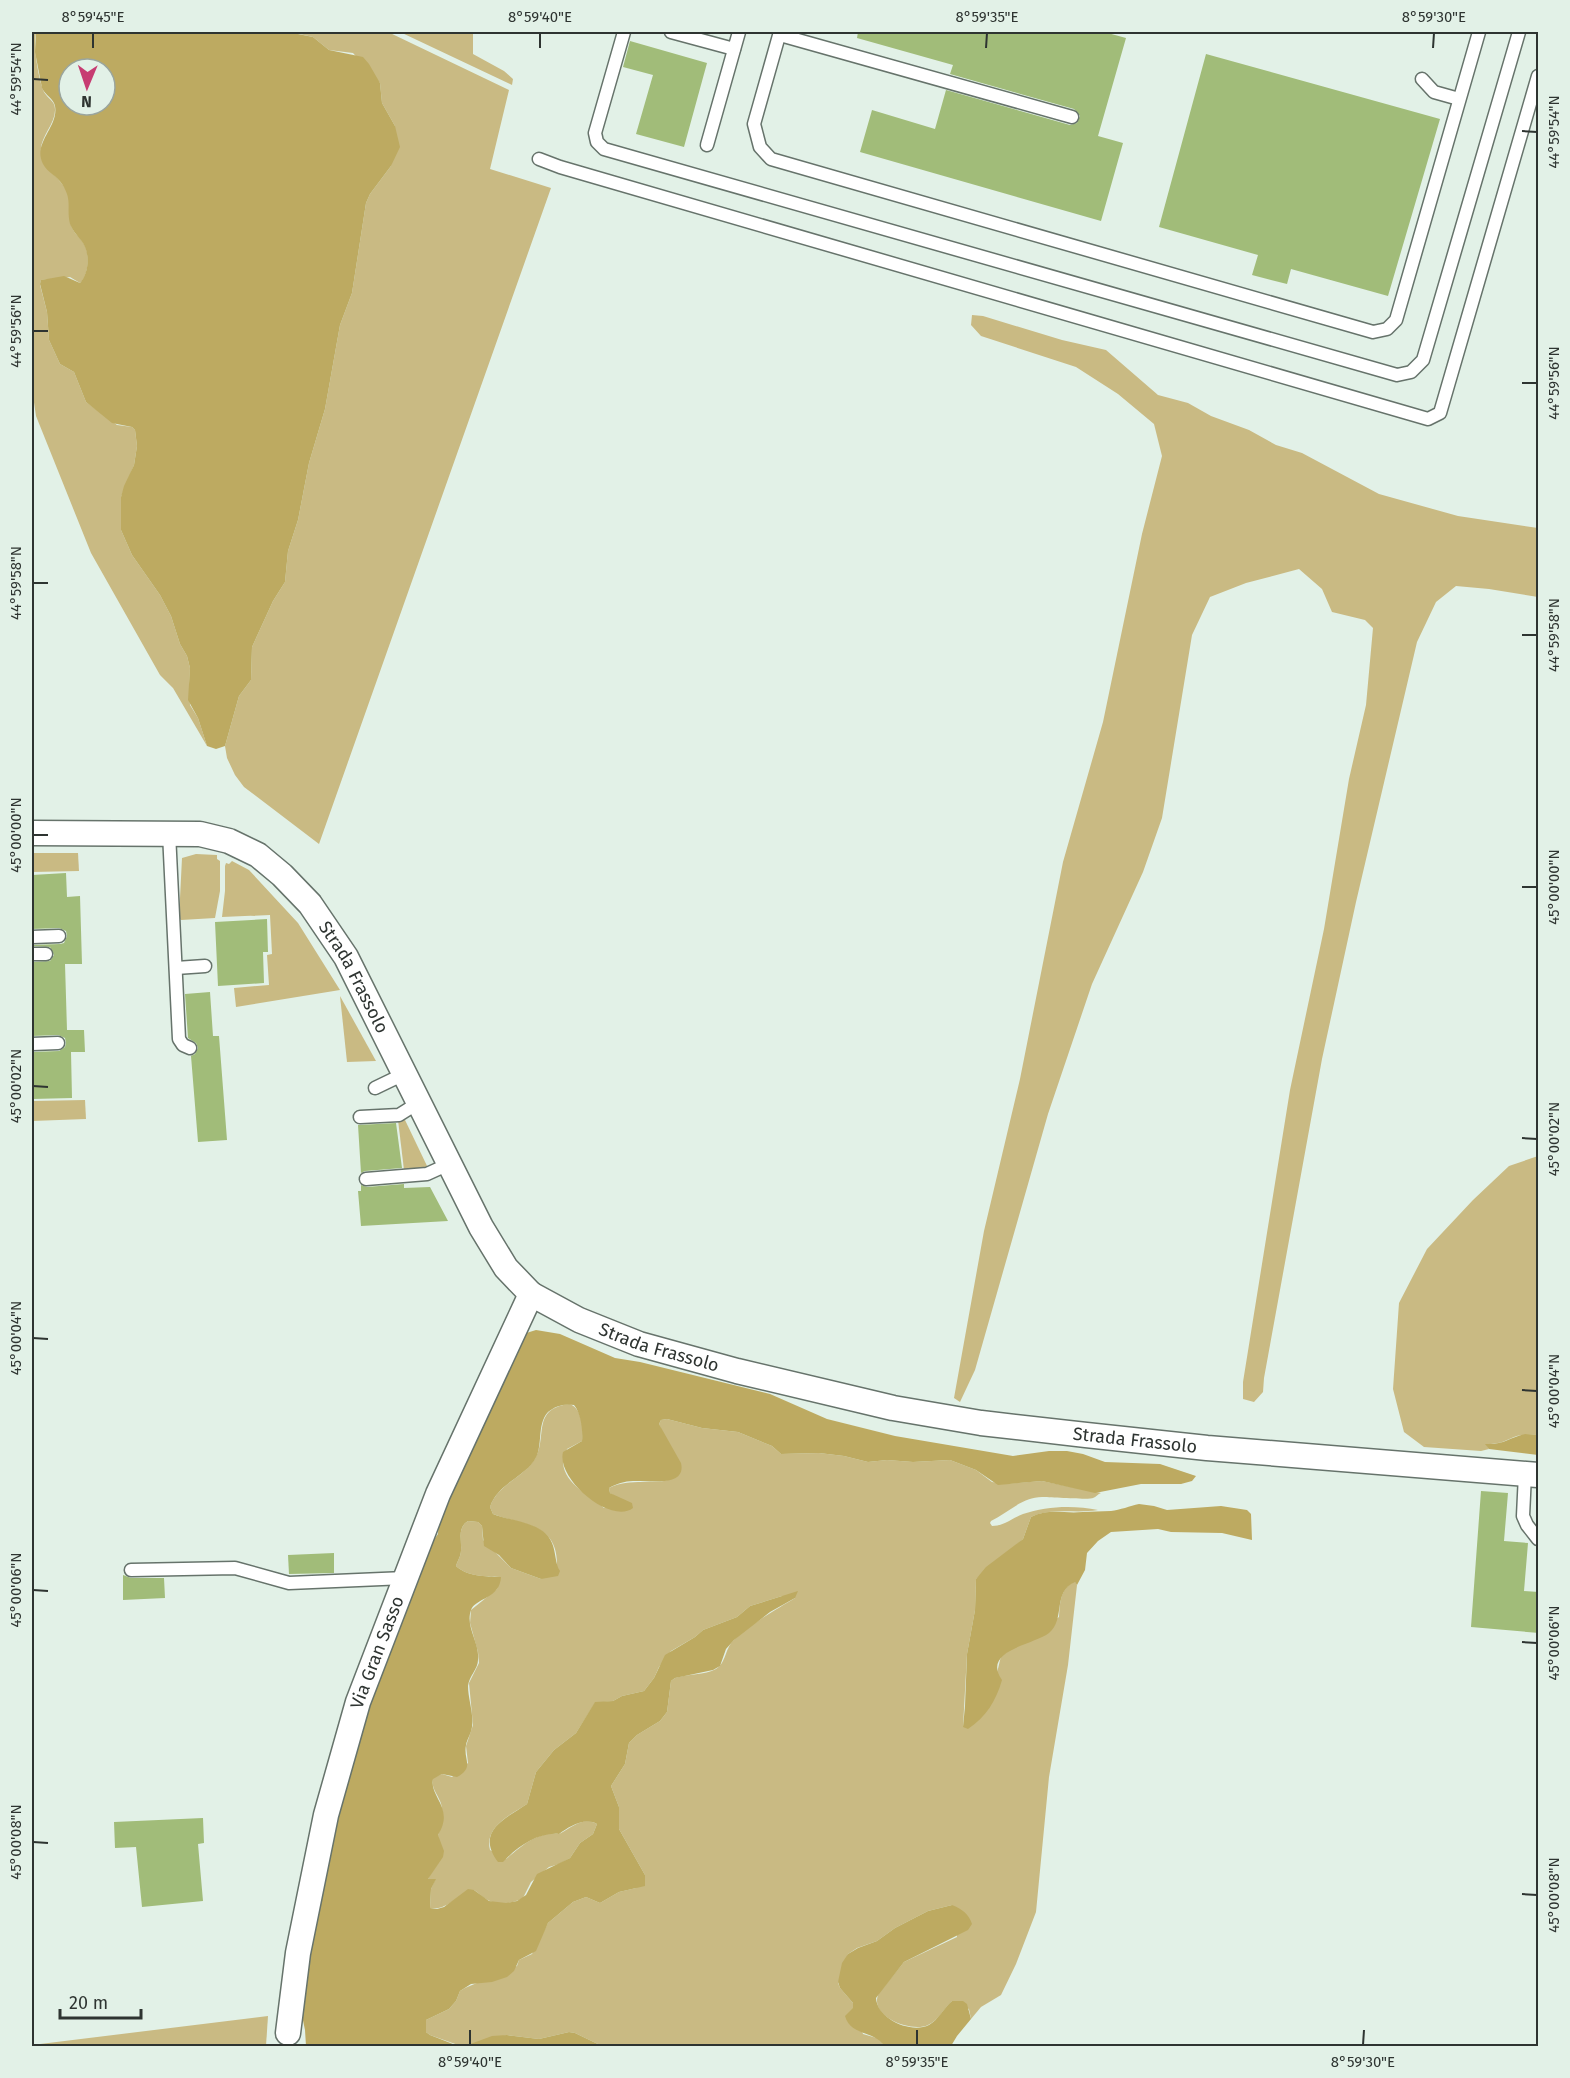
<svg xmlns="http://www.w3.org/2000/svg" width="1570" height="2078" viewBox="0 0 1570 2078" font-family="'Fira Sans',sans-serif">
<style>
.green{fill:#c9ba83}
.forest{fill:#bdaa61;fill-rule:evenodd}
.building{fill:#a1bc79}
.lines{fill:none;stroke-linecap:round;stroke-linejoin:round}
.service-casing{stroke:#66736b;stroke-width:15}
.minor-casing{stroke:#66736b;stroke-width:27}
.service{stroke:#fff;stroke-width:12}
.minor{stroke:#fff;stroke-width:24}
.ticks{fill:none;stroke:#2e3431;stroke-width:2}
.labels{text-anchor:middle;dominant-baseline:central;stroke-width:5;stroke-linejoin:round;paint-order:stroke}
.street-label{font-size:18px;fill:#2e3431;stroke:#e2f1e7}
.neatline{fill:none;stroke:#2e3431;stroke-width:2}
.ticks-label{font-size:15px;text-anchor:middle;fill:#2e3431}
</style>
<rect width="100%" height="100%" fill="#e2f1e7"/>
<g class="green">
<path d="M32,32H36C33,47 38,75 43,90C46,98 55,100 55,109C56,125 36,140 42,156C47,172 61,179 68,193C72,203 68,215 71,225C73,233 80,237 84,244C90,254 89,274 80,283L70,277L41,280L40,285L47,312L49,340L60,364L74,372L86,402L117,425L132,427L135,430L137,446L134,465L121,497V530L132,555L160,595L171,616L180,644L187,656L190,668L189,690L190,705L198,718L207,746L173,688L160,675L91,553L36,416L32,389Z"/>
<path d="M290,32H388L509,90L490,169L551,188L319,844L244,787L235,775L227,758L225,746L239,696L251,680L252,647L273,601L285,582L288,551L298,520L309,463L325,409L340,325L352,293L366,203L370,194L391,166L395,126L382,103L380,83L353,53L329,50L313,37Z"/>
<path d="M400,32H473V54L504,71L513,79L512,85Z"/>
<path d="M972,315L983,316L1062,340L1106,350L1158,395L1188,403L1211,416L1249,430L1276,445L1302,453L1379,494L1458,516L1538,528V597L1489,589L1456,586L1436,602L1417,642L1356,902L1322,1059L1264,1378L1263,1392L1254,1402L1243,1399V1382L1290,1090L1324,929L1349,779L1366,705L1373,628L1365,620L1332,612L1322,589L1299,569L1246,583L1210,597L1192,635L1162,818L1143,872L1092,984L1048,1114L975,1370L960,1402L954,1398L984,1231L1020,1079L1063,862L1103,722L1142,534L1162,456L1154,424L1118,394L1076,367L981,336L971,325Z"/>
<path d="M32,853H78L79,871L32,872Z"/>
<path d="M196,854L217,855V859L220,861V891L215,918L181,920L179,918L182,858Z"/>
<path d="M232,861L249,870L298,923L340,990L236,1007L234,988L269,985L267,955L272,954L270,915L222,917L225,891V866L226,863L229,864Z"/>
<path d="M340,996L376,1061L347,1062Z"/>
<path d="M85,1100L86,1119L32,1121V1101Z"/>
<path d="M398,1120H405L428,1168L404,1170Z"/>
<path d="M1538,1156V1435C1530,1435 1521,1434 1514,1437C1502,1442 1500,1444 1486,1444L1489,1449L1481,1451L1424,1447L1404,1432L1393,1389L1399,1303L1427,1249L1473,1200L1509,1166Z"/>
<path d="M569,1404C582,1407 584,1430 582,1441L567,1449C566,1453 563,1460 563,1463C565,1485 590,1495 604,1508L616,1497L610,1493L609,1488C633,1475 664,1490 680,1473L659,1424L661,1420L667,1419L702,1428L738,1432L772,1446L781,1454L819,1453L844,1456L868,1462L887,1460L913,1462L950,1460L976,1470L992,1482L1005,1484L1042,1481L1101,1493C1098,1494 1096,1497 1093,1498C1090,1500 1049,1497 1042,1497C1022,1497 1008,1513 991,1521L990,1523L992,1526C1004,1526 1012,1518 1023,1514C1046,1506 1074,1505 1098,1510C1075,1514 1052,1507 1031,1517L1023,1539L976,1579L975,1610L967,1654L963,1727L997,1673L1001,1656L1059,1617C1060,1602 1060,1589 1075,1581L1077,1585L1068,1665L1049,1777L1036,1912L1016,1964L1001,1995L981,2007L971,2019L969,2009L952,2001C944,2008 938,2021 928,2025C911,2033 867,2016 879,1993L904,1962L957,1937L952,1905L928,1911L895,1928L877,1941L857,1948L848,1954L838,1983L840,1988L853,2003V2008L863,2034L880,2039L884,2046H602L575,2033L569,2032L539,2039L507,2035L465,2046L458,2045L430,2035L426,2032V2020L449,2009L456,2001L460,1991L465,1988L517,1966L519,1960L532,1954L548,1923L573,1902L586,1897L600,1903L619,1892L636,1888L645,1875L619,1829V1807L611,1786L625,1764L629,1743L637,1735L660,1721L667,1712L671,1681L675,1678C687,1674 705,1675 716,1669C726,1663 725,1649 733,1641C747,1626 777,1609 795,1598L782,1596L750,1606L737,1617L703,1630L695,1637L671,1651L659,1667L654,1678L644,1691L622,1696L613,1701L595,1703L576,1733L554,1750L536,1772L527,1804C512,1814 484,1826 490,1850L506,1859C518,1849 531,1837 547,1834C552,1833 557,1835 561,1833C572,1827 584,1816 597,1824L593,1834L580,1843L570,1858L559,1864L549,1867L531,1882L523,1898C514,1903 500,1906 490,1901C484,1899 479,1893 474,1890C458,1893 448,1911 430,1908L431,1889L435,1880L428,1879C432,1869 444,1860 442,1849C441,1844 438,1840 438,1835C442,1827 444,1809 440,1801C437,1793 431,1788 433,1778L442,1774L452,1777L468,1763L466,1746L473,1725L469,1683L479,1663L478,1652L470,1623L471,1610L497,1589L500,1577C485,1576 468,1577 456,1566C457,1562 459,1559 460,1556C464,1544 455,1529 468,1521L478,1522L482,1526L483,1540L511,1568L541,1579L557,1566C558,1523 524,1526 493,1514L490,1507C497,1485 523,1478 535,1459C548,1437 531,1409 569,1404Z"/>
<path d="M268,2016L266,2046H32V2045Z"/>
</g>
<g class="forest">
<path d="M36,32H288L313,37L329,50L363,57L369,64L380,83L382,103L395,126L400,147L391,166L370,194L366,203L352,293L340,325L325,409L309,463L298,520L288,551L285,582L273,601L252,647L251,680L239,696L225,746L216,749L207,746L198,718L188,700L190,668L187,656L180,644L171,616L160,595L132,555L121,530V497L124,486L134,465L137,446L135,430L132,427L112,423L86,402L74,372L60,364L49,340L47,312L40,284L41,280L64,276L80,283C89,273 90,254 83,243C79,237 73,232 70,224C66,207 73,201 62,184C57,176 47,172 43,164C32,143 59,127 55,106C54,99 45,95 42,88L35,52ZM69,69H105V105H69Z"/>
<path d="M536,1330L560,1334L615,1358L640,1362L770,1394L827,1419L895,1436L1013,1456L1049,1451H1067L1083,1454L1105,1462L1160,1464L1196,1476L1192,1481L1181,1484H1141L1095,1493L1042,1481L998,1485L976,1470L950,1460L913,1462L887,1460L868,1462L844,1456L819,1453L781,1454L772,1446L738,1432L702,1428L667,1419L661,1420L659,1424L681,1463C687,1488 647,1480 633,1481C625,1481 616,1484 609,1488L610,1493L632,1503L633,1508C611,1525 556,1479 563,1452L582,1441C583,1431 581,1413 574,1405C565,1403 555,1406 548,1412C536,1425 544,1447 534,1461C522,1478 497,1485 490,1507L493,1514C513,1522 544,1522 552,1543C556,1552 555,1564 560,1571L558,1576L541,1579L511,1568L499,1555L484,1546L482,1526L478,1522L468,1521C455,1529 464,1544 460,1556C459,1559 457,1562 456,1566C468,1577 485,1576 501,1577C500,1599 475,1598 471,1610C465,1627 480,1643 478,1660C478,1669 469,1676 468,1686C468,1699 474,1714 472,1727C471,1734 467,1739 466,1745C463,1760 475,1767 457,1777L442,1774L433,1779C429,1797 455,1808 438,1835L444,1851L443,1857L428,1879H436L431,1889L430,1908L437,1909L444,1907L468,1889L474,1890L489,1901L506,1903L517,1901L526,1895L537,1874L570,1858L580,1843L593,1834L597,1824C584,1817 569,1827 559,1834C538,1832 517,1847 503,1862H498C475,1831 505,1819 527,1804L536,1772L554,1750L576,1733L595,1702L613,1701L622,1696L644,1691L654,1678L665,1655L695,1637L703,1630L737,1617L750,1606L798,1591L795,1598L770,1612L734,1640L726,1649L720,1666L713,1670L675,1678L671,1681L667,1712L660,1721L637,1735L629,1743L625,1764L611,1786L619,1807V1829L645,1875V1886L619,1892L600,1903L586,1897L573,1902L548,1923L536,1951L519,1960L514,1971L507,1977L492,1982L471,1984L460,1991L456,2001L449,2009L426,2020V2032L430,2035L453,2044L465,2046L492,2036L507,2035L539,2039L569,2032L575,2033L602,2046H306L305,2030L300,2006L307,1950L354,1748L418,1562L438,1534L439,1513L520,1335Z"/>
<path d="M1525,1434L1538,1435V1455L1489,1449L1485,1444C1504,1445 1508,1438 1525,1434Z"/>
<path d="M1139,1504L1154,1506L1167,1510L1221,1506L1247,1510L1251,1514L1252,1540L1222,1533L1171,1532L1158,1529L1111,1532L1098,1541L1087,1553L1085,1570L1077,1585L1075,1582C1052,1592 1066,1619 1049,1633C1034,1645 981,1650 1002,1680C996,1701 986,1717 968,1729L963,1727L965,1706L967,1654L975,1610L976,1579L986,1567L1023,1539L1031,1517C1050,1508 1063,1514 1083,1512C1092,1512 1101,1511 1111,1511C1120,1510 1130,1506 1139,1504Z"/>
<path d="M952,1905C962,1909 969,1914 972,1924L968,1930L904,1962L876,1998C877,2019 911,2034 929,2025C938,2020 944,2008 952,2001H963L967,2004L971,2019L957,2036L951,2046H884C876,2031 850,2036 845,2016L853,2008V2003L840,1988L838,1982L842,1963L848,1954L858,1948L877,1941L895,1928L928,1911Z"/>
</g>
<g class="building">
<path d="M858,32H1104L1126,38L1098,136L1123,143L1101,221L860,152L872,110L935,129L946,90L1070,125L1077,123L1080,116L1074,109L950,74L953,65L857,38Z"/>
<path d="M630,41L707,63L684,147L636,134L653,75L623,67Z"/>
<path d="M1206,54L1440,119L1388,296L1291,269L1287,284L1252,275L1258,255L1159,227Z"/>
<path d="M66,873L67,897L80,896L82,964H65L67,1030H84L85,1052H71L72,1098L32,1099V1052L59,1051L65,1047L66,1043L65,1038L58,1035L32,1036V962L50,961L54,955L50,947L32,946V945L60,944L64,943L67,936L66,931L59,928L32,929V875Z"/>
<path d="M267,919L268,952H263L264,983L218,986L215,922Z"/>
<path d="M210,992L213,1036H219L227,1140L198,1142L191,1056L195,1054L198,1048L196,1043L188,1038L185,994Z"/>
<path d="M396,1123L402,1168L365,1171L361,1173L358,1125Z"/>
<path d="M404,1184V1188L430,1187L448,1221L361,1226L358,1191H361V1185L367,1187Z"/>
<path d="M1481,1491L1508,1493L1504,1541L1528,1543L1524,1591L1539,1592V1633L1471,1627Z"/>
<path d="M334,1553V1573L289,1574L288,1555Z"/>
<path d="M123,1575L131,1578H164L165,1598L123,1600Z"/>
<path d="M203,1818L204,1843L198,1844L203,1901L142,1907L136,1847L115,1848L114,1822Z"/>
</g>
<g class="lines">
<defs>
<g id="service">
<path d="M624,32L595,133L597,142L604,149L1397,375L1411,372L1423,360L1519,32"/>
<path d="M671,32L734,49"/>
<path d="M780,32L754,124L760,147L771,159L1373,332L1387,329L1396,320L1479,32"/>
<path d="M780,35L1072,117"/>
<path d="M1422,79L1434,92L1459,99"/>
<path d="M707,145L739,32"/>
<path d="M539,159L560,167L1428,419L1440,413L1538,76"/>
<path d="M169,833L179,1039L183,1045L190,1048"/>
<path d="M32,937L59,936"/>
<path d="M32,954H46"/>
<path d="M176,968L205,966"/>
<path d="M32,1044L58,1043"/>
<path d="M375,1088L404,1074"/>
<path d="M360,1117L399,1115L418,1103"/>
<path d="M366,1179L427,1174L449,1164"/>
<path d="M1525,1474L1523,1516L1527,1525L1538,1539"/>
<path d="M131,1570L235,1568L289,1583L405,1578"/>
</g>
<g id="minor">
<path id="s1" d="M32,833L200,834L229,841L258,855L282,875L310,904L346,957L481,1227L506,1268L531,1294L579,1320L639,1344L737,1371L893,1408L981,1423L1086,1435L1207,1448L1538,1475"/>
<path id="s2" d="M288,2033L298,1953L326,1815L358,1702L438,1494L531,1294"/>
</g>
</defs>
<use href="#service" class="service-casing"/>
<use href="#minor" class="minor-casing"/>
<use href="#service" class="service"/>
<use href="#minor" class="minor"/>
</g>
<path class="ticks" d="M93,48V33M540,48V33M986,48L987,33M1433,48L1434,33M33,79L48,80M1522,131L1537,132M33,331H48M1522,383H1537M33,583H48M1522,635H1537M33,835H48M1522,887H1537M33,1086L48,1087M1522,1138L1537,1139M33,1338L48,1339M1522,1390L1537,1391M33,1590L48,1591M1522,1642L1537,1643M33,1842L48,1843M1522,1894L1537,1895M470,2045V2030M917,2045V2030M1363,2045L1364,2030"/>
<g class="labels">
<g class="street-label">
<text stroke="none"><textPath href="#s1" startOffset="387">Strada Frassolo</textPath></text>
<text stroke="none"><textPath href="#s1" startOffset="891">Strada Frassolo</textPath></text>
<text stroke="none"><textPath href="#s1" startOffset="1377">Strada Frassolo</textPath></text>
<text stroke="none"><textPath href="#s2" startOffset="392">Via Gran Sasso</textPath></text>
</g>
</g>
<rect width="1570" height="2078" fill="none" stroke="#e2f1e7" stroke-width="66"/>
<g transform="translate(87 87) rotate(182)"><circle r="28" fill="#e2f1e7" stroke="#9aa59e" stroke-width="1.5"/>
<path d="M0-4.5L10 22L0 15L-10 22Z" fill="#c73c72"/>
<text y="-9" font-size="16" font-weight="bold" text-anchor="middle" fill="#2e3431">N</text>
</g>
<path d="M60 2009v9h81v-9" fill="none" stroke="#2e3431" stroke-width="3"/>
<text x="69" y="2009" font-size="18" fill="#2e3431" stroke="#e2f1e7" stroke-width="4.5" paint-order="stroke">20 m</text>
<rect x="33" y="33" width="1504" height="2012" class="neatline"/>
<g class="ticks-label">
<text x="93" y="22">8°59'45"E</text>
<text x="540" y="22">8°59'40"E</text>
<text x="987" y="22">8°59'35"E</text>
<text x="1434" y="22">8°59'30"E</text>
<text transform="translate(16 79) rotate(-90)" y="5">44°59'54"N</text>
<text transform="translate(1554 132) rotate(-90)" y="5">44°59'54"N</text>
<text transform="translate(16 331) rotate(-90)" y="5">44°59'56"N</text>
<text transform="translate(1554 383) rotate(-90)" y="5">44°59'56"N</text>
<text transform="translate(16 583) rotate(-90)" y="5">44°59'58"N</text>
<text transform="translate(1554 635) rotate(-90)" y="5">44°59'58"N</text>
<text transform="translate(16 835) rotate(-90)" y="5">45°00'00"N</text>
<text transform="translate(1554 887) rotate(-90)" y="5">45°00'00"N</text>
<text transform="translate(16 1086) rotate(-90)" y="5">45°00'02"N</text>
<text transform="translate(1554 1139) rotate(-90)" y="5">45°00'02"N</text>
<text transform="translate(16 1338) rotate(-90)" y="5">45°00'04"N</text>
<text transform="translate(1554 1391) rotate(-90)" y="5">45°00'04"N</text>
<text transform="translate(16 1590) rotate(-90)" y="5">45°00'06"N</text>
<text transform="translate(1554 1643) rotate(-90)" y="5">45°00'06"N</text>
<text transform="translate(16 1842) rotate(-90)" y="5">45°00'08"N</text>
<text transform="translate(1554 1895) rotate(-90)" y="5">45°00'08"N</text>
<text x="470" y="2067">8°59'40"E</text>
<text x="917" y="2067">8°59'35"E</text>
<text x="1363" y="2067">8°59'30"E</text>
</g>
</svg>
